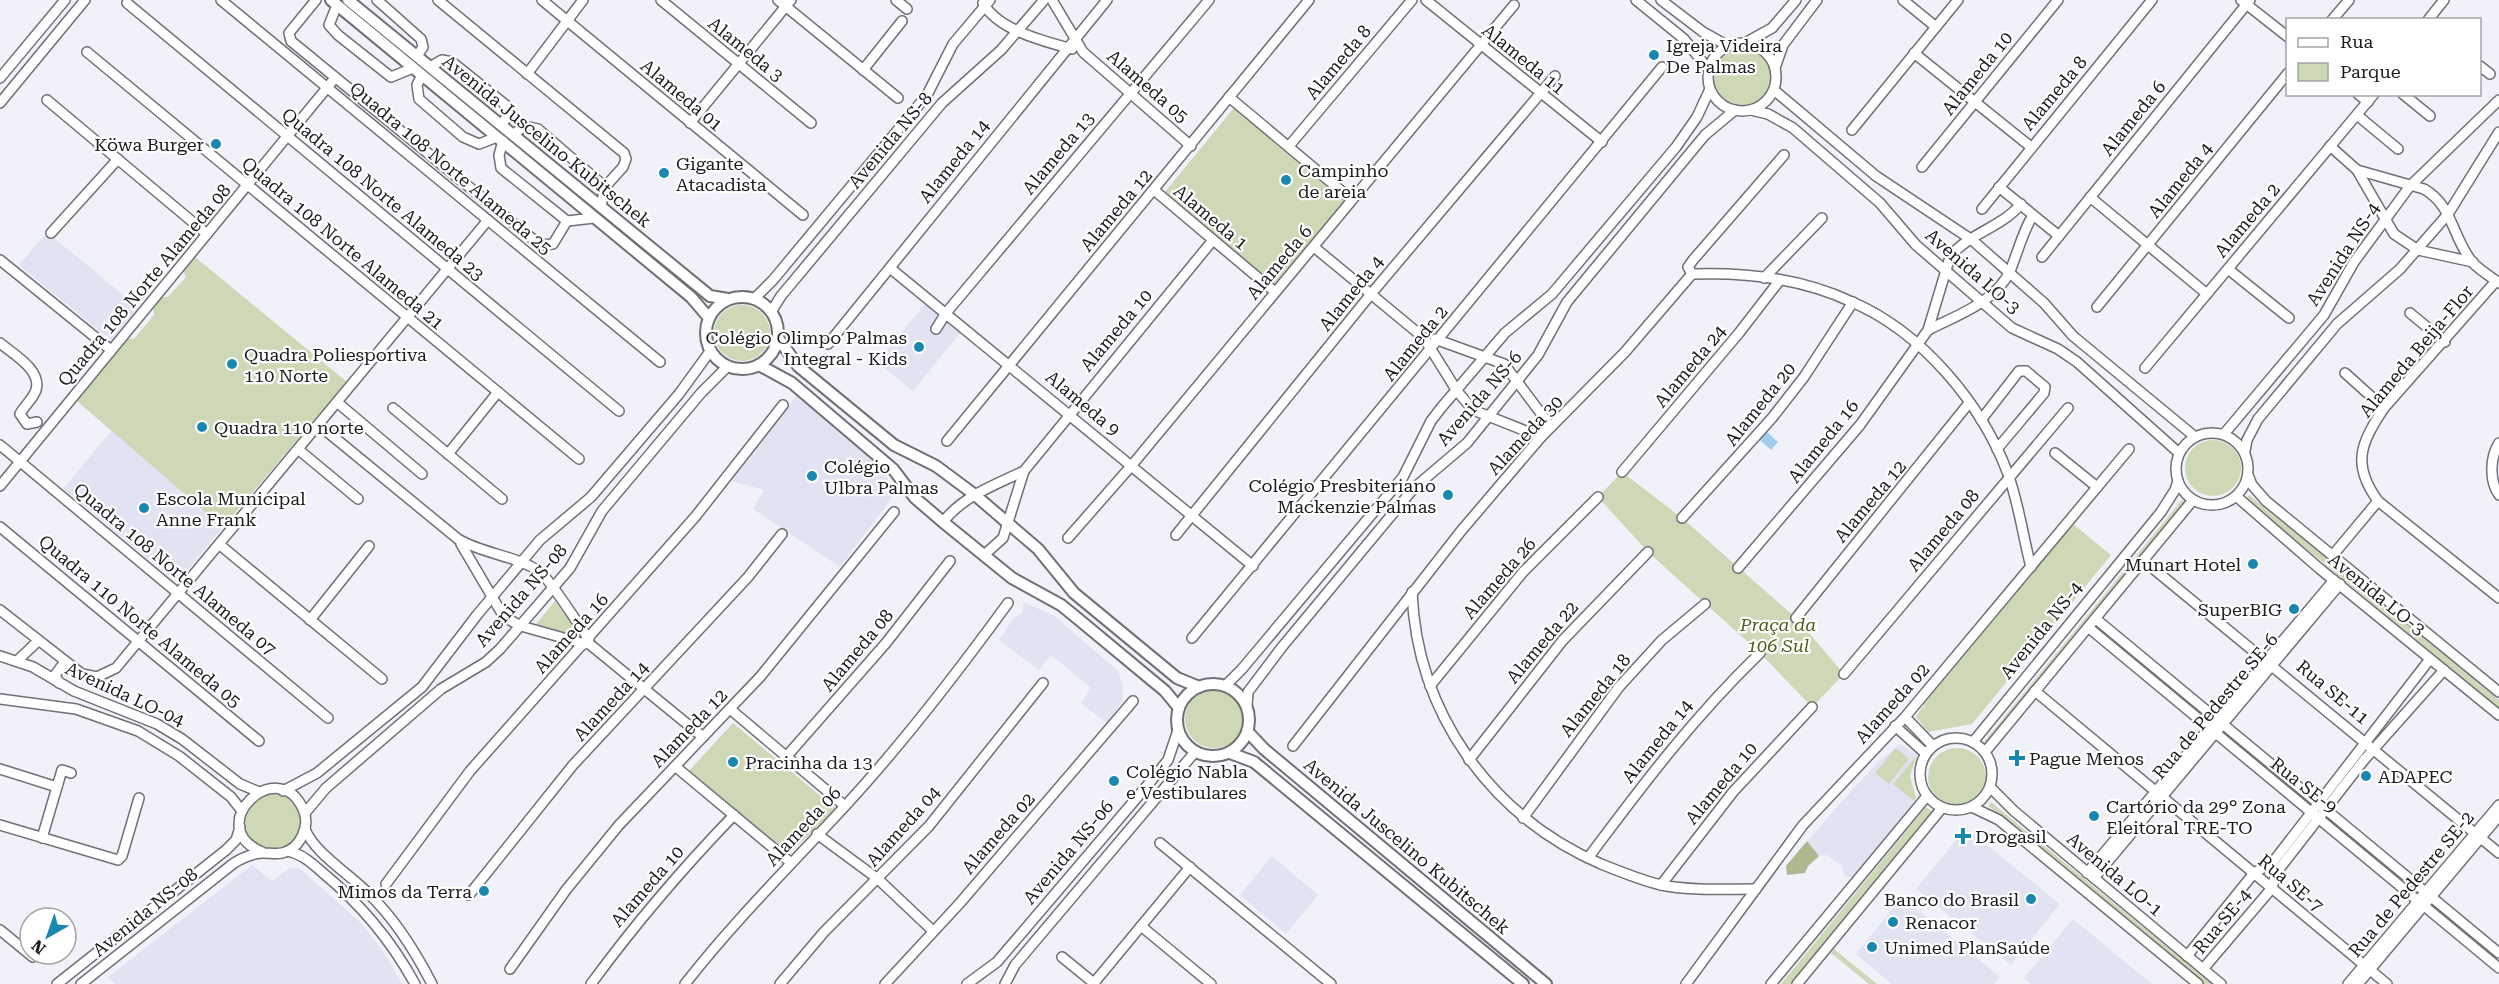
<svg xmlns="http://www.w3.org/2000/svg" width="2499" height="984" viewBox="0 0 2499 984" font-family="'Roboto Serif',serif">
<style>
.built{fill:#e1e3f2}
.green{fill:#cdd8b6}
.forest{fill:#acb98e}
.water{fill:#a2cdea}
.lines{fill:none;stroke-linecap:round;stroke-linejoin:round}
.minor-casing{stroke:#6f7076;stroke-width:12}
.major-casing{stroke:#6f7076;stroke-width:14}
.minor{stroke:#fff;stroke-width:9}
.major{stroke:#fff;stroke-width:10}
.poi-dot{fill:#1a87ae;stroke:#fff;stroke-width:2}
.labels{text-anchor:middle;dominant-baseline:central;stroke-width:4.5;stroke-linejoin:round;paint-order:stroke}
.poi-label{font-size:18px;fill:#1b1c1e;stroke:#fff;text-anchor:start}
.street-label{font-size:18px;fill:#1b1c1e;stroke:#fff}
.park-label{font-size:18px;font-style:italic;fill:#4d5d1b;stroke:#fff}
</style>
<rect width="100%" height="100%" fill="#f0f1f9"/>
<g class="built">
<path d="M47,232L139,308L112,341L19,265Z"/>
<path d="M925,304L960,333L913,391L877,362Z"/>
<path d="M798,394L886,471L892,498L840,567L753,509L764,490L732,481Z"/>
<path d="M112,430L223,527L177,582L63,489Z"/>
<path d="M1023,602L1053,615L1118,671L1123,686L1122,701L1107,723L1081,703L1091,688L1051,655L1039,670L999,640L1013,619L1023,612Z"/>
<path d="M1900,744L1917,755L1894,783L1914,801L1855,878L1844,876L1842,866L1827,855L1819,856L1808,866L1805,873L1787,875L1786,866L1836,808L1878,762Z"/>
<path d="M1966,828L2060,904L2011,965L1916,889Z"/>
<path d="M1272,856L1318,895L1286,934L1240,895Z"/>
<path d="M252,865L272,881L290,868H299L361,923L383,951L402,984H116L108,977Z"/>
<path d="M1902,897L2000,977L1994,984H1892L1856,954Z"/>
<path d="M2073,919L2152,984H2031L2024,978Z"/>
</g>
<g class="green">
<circle cx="1742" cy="77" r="29"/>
<path d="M1234,108L1346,200L1276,285L1164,193Z"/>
<path d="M195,257L347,382L223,527L77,401L128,339H134L154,315L153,309L162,297H168L186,277L183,271Z"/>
<circle cx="742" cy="333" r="28"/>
<circle cx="2213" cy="468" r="28"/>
<path d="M1622,472L1682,518L1796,618L1844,674L1812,707L1760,653L1648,552L1598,497Z"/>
<path d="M2249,495L2499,700V708L2246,499Z"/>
<path d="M2182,500L2186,503L1987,746L1983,743Z"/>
<path d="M2073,524L2111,555L1972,724L1928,732L1916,717L1923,706L1927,709L1922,703Z"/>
<path d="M555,601L581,636L580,637L536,624Z"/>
<circle cx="1214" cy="719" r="29"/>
<path d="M733,723L836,809L787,856L689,771Z"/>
<path d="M1896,748L1909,759L1889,784L1875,773Z"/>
<circle cx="1957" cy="777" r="29"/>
<path d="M1917,755L1910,776L1916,798L1914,801L1893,784Z"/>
<circle cx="273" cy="822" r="28"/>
<path d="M1991,802L2212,984H2204L1988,806Z"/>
<path d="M1926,807L1933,812L1793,984H1781Z"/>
<path d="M1834,949L1877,984H1869L1831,953Z"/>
</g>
<path class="forest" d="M1807,841L1819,856L1808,866L1805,873L1787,875L1786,866Z"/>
<path class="water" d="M1765,430L1778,442L1771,450L1759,439Z"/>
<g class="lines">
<defs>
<g id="minor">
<path d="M221,0L660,362"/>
<path d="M316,0L289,33L291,41L540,245L553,244L567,221"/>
<path d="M377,0L421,39L423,47L417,56"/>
<path d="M438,0L624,153L626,159L623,167L605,187L601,206"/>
<path d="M542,0L803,215"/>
<path d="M661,0L811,123"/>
<path d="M778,0L898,98"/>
<path d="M896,0L907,9"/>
<path d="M1052,0L1083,52L1191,146"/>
<path d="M1426,0L1602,142"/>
<path d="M1636,0L1684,39L1709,70"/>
<path d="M1661,0L1703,32L1728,46"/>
<path d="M1903,0L1936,27"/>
<path d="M2241,0L2288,37"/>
<path d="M127,3L619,411"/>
<path d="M983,3C998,30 1043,41 1072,49"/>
<path d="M337,5L329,25L338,35L391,77L413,68"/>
<path d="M2332,20L2349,0"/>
<path d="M2428,20L2444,0"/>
<path d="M1745,43L1772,28L1796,0"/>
<circle cx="1742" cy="77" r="34"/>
<path d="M87,52L579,459"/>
<path d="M1914,53L2031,147"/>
<path d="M2480,66L2490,74"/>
<path d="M430,67L442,60L452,62L507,106L508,113L502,126"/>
<path d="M1775,68L1783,45L1817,0"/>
<path d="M863,70L902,21"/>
<path d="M527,74L583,0"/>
<path d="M422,75L417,85L419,99L463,137L479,144L497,137"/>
<path d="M0,78L65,0"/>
<path d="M1774,90L1876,176L1972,240L2044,303L2073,336L2194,436"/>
<path d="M2358,94L2368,102"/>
<path d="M2403,94L2430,116"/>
<path d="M1229,97L1351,199"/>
<path d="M47,100L207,234"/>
<path d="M0,103L85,0"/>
<path d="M1751,110L1768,114L1793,128L1880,203L1916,245L2012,328L2058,349L2077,362L2179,453"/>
<path d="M2357,115L2398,149"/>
<path d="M690,123L791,0"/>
<path d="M1852,130L1958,0"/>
<path d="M513,135L524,126L538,129L605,187"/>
<path d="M503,141L499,155L501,168L567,221L594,218"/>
<path d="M1289,146L1412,0"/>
<path d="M2330,146L2357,170L2394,234L2418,250L2473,262"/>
<path d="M1922,167L2058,0"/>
<path d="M2357,170L2424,189C2453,205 2453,240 2473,263C2480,270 2491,277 2499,283"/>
<path d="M1999,187L2059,236"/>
<path d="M1154,190L1275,292"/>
<path d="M2090,197L2207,294"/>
<path d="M1982,209L2152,0"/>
<path d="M51,233L118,159"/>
<path d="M1314,247L1424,338L1457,391L1473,410L1541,437"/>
<path d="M2042,257L2250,0"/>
<path d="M0,260L111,350"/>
<path d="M890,268L1253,566"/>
<path d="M2228,269L2289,318"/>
<path d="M1692,274C1746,272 1803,279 1852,302C1922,332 1982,404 2008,474C2019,504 2023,537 2031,567"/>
<path d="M1692,274L1688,267L1693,260L1784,155"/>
<path d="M1764,278L1822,218"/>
<path d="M2496,281L2384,408C2361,443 2351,464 2378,501L2499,598"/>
<path d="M754,299L773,280L927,95L953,44L990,0"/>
<path d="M2097,307L2288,73"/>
<path d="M771,312L781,296L942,103L1001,50L1044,0"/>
<path d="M2410,313L2445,342"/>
<path d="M936,329L946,313L1209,0"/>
<path d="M1928,330C1957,315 1995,303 2010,271C2018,252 2022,233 2033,215"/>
<path d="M1435,339L1504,364L1551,427"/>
<path d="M0,343C13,354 42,370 36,390C33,399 24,406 20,414L27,424L37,422"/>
<path d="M828,344L1107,0"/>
<path d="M2145,368L2374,94"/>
<path d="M2345,373L2384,408"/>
<path d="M338,403L422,474"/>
<path d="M393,408L502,499"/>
<path d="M1981,420L2019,371H2026L2045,387L2044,393L1997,449"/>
<path d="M319,425L458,539C483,554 518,556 540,572C550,579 579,626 589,639"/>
<circle cx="2212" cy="469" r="36"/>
<path d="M2224,434L2324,315L2354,262L2410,186L2499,100"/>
<path d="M947,441L1309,0"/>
<path d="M2499,443C2490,457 2489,481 2499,495"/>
<path d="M0,445L328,718"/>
<path d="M299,450L358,499"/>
<path d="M2245,451L2247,440L2258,419L2337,324L2400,269L2448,214L2499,132"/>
<path d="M2055,453L2097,487"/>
<path d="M448,454L498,392"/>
<path d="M1622,472L1739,333L1780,280"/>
<path d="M2248,475L2252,485L2266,501L2499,692"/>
<path d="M0,486L335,78"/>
<path d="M2236,496L2320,569L2499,715"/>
<path d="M1682,518L1772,418L1804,377L1853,302"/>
<path d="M943,522C963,496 995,485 1024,471"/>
<path d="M0,527L259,741"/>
<path d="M1176,535L1371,294L1555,76"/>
<path d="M1068,538L1132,465L1514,5"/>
<path d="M461,544L504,617L521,626L585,644"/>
<path d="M220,545L382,679"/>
<path d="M984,555L1003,538L1024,471L1213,240"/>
<path d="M2333,555L2378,501"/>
<path d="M2144,561L2499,853"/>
<path d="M1738,568L1860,425L1928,330L1950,257C1967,234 2001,228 2021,204"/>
<path d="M1412,592C1417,714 1491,816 1601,864C1621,872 1640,880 1661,885C1692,891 1725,889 1756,889"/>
<path d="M0,610L82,674L97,677L116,668L488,220"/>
<path d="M1796,618L1969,403"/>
<path d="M2096,619L2499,953"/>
<path d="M310,620L369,546"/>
<path d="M2089,628L2499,968"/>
<path d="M1192,638L1662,67"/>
<path d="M587,642L703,737"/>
<path d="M0,656L33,667L74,691L157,724L182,739L240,784L259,792"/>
<path d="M17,661L38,641"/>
<path d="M1844,674L2068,408"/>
<path d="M59,683L55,675L64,663"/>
<path d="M1225,686L1242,669L1403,477L1431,421L1441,408L1505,333L1552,294L1676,147L1697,117L1710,89"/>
<path d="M1430,686L1523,572L1598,497"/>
<path d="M2035,691L2387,984"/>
<path d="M0,699L76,709L138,731L179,756L231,797L242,811"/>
<path d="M1247,706L1248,692L1282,647L1414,488L1467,443L1538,355L1567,302L1705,135L1735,110"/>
<path d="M730,709L845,806"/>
<path d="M1905,717L1933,746"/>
<path d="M1895,726L1926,754"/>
<circle cx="1956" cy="774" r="36"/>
<path d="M1973,742L2161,512L2175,490L2178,481"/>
<path d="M1293,746L1461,531L1541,437L1625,352L1692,274"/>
<path d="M1985,752L2193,500"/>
<path d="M786,757L886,643L950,561"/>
<path d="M1469,760L1563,640L1648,552"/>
<path d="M676,767L790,862"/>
<path d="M0,769L57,787"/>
<path d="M1990,787L2014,811L2221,984"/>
<path d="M283,791L317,773L422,687L477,615L540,540L591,497L679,394L711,350"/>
<path d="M1972,807L1999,820L2198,984"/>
<path d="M305,813L326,788L441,689L486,662L500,649L570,568L602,511L701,393L728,366"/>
<path d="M1523,818L1619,687L1662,640L1705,604"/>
<path d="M0,825L118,860L122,856L139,798"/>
<path d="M305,829C314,853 351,875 369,894C396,920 415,951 432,984"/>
<path d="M817,834L878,879L933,931"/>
<path d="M42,838L62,770L71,773"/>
<path d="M1160,843L1331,984"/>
<path d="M288,851C302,854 313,864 323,873C362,905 391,940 415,984"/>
<path d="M1588,858C1644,783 1693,718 1760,653"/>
<path d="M2087,873L2334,580"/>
<path d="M2094,878L2340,584"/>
<path d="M386,884L470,771L695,517L783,405"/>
<path d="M1661,885L1733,792L1812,707"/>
<path d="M469,895L573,765L748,577L782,534"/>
<path d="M1141,926L1211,984"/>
<path d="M0,930L33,957L35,954"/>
<path d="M2187,956L2254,873L2273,862L2430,659"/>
<path d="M1062,957L1095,984"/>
<path d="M510,969L566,890L619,825L760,677L894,512"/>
<path d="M2203,969L2272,888L2276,873L2364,760L2444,670"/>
<path d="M57,984L226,850L236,840L240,827"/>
<path d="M81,984L234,863C240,859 247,856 255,854C264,851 273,855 282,853C300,849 311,826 303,809C278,753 201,826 262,852"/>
<path d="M591,984C635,924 682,869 734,815"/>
<path d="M685,984C735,920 792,864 846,805C905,741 957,673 1008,603"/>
<path d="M780,984L824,932L929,826L1043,683"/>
<path d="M885,984L960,903L1133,701"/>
<path d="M967,984L997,962L1146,787L1168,760L1178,730"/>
<path d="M1005,984L1015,965L1195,752"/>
<path d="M1093,984L1190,867"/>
<path d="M1686,984L1803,825L1905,717L2129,449"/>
<path d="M1771,984L1927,796"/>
<path d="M1797,984L1942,808"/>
<path d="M2348,984L2499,805"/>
<path d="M2358,984L2499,816"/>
</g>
<g id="major">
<path d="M331,0L691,297L709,318"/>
<path d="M348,0L710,296L728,299"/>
<circle cx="742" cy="333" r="36"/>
<path d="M778,338L798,366L894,445L936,466L975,495L1038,549L1074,593L1177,678L1199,687"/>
<path d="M759,365L792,383L893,469L915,498L943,522L1012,578L1061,605L1077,618L1165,691L1179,708"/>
<circle cx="1213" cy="720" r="36"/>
<path d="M1248,732L1264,749L1546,984"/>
<path d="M1230,753L1254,762L1523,984"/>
</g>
</defs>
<use href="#minor" class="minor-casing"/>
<use href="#major" class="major-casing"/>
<use href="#minor" class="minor"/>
<use href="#major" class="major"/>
</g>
<g class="poi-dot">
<circle cx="1654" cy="55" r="6"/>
<circle cx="216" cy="144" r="6"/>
<circle cx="664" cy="173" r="6"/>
<circle cx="1286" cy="180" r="6"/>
<circle cx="919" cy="347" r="6"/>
<circle cx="232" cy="364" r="6"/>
<circle cx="202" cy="427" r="6"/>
<circle cx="812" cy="476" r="6"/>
<circle cx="1448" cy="495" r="6"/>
<circle cx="144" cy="508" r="6"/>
<circle cx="2253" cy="564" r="6"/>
<circle cx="2294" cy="609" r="6"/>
<path d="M2014 749h6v6h6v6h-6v6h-6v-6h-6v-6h6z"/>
<circle cx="733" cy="762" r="6"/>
<circle cx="2366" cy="776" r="6"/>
<circle cx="1114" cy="781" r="6"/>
<circle cx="2094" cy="816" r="6"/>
<path d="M1960 827h6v6h6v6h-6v6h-6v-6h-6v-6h6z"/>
<circle cx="484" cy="891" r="6"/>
<circle cx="2031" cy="899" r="6"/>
<circle cx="1893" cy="922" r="6"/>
<circle cx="1872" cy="947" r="6"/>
</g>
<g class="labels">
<g class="poi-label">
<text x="1666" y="45">Igreja Videira<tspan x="1666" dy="21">De Palmas</tspan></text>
<text x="204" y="144" text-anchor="end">Köwa Burger</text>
<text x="676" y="163">Gigante<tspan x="676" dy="21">Atacadista</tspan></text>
<text x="1298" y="170">Campinho<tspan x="1298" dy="21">de areia</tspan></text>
<text x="907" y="337" text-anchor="end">Colégio Olimpo Palmas<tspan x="907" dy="21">Integral - Kids</tspan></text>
<text x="244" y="354">Quadra Poliesportiva<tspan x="244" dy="21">110 Norte</tspan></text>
<text x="214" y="427">Quadra 110 norte</text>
<text x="824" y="466">Colégio<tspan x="824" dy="21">Ulbra Palmas</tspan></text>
<text x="1436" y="485" text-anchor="end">Colégio Presbiteriano<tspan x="1436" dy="21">Mackenzie Palmas</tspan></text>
<text x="156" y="498">Escola Municipal<tspan x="156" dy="21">Anne Frank</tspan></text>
<text x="2241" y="564" text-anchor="end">Munart Hotel</text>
<text x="2282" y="609" text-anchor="end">SuperBIG</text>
<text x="2029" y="758">Pague Menos</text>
<text x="745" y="762">Pracinha da 13</text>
<text x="1126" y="771">Colégio Nabla<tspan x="1126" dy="21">e Vestibulares</tspan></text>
<text x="2378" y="776">ADAPEC</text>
<text x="2106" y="806">Cartório da 29° Zona<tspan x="2106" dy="21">Eleitoral TRE-TO</tspan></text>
<text x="1975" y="836">Drogasil</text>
<text x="472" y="891" text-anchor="end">Mimos da Terra</text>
<text x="2019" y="899" text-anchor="end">Banco do Brasil</text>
<text x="1905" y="922">Renacor</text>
<text x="1884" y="947">Unimed PlanSaúde</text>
</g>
<g class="street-label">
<text transform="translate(746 49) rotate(39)">Alameda 3</text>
<text transform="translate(1524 59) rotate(39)">Alameda 11</text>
<text transform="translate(1338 62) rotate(-50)">Alameda 8</text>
<text transform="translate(1977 73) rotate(-51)">Alameda 10</text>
<text transform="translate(1148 86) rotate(41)">Alameda 05</text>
<text transform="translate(2054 93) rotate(-50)">Alameda 8</text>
<text transform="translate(682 95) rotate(40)">Alameda 01</text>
<text transform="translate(2133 118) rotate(-51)">Alameda 6</text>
<text transform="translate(890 140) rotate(-50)">Avenida NS-8</text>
<text transform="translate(547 141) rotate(39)">Avenida Juscelino Kubitschek</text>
<text transform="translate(1058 153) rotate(-50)">Alameda 13</text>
<text transform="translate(954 161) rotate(-51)">Alameda 14</text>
<text transform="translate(451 168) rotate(40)">Quadra 108 Norte Alameda 25</text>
<text transform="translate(2180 180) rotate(-51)">Alameda 4</text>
<text transform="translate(383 194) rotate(40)">Quadra 108 Norte Alameda 23</text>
<text transform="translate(1116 210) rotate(-50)">Alameda 12</text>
<text transform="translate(1211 217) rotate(40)">Alameda 1</text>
<text transform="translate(2247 220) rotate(-50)">Alameda 2</text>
<text transform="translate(343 243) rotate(40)">Quadra 108 Norte Alameda 21</text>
<text transform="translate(2343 254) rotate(-57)">Avenida NS-4</text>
<text transform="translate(1279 262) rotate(-50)">Alameda 6</text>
<text transform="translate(1973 271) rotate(41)">Avenida LO-3</text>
<text transform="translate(144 285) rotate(-50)">Quadra 108 Norte Alameda 08</text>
<text transform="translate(1351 293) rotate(-51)">Alameda 4</text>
<text transform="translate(1116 330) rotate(-50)">Alameda 10</text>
<text transform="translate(1415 343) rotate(-51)">Alameda 2</text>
<text transform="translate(2416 351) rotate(-50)">Alameda Beija-Flor</text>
<text transform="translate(1690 366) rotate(-50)">Alameda 24</text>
<text transform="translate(1479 398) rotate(-49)">Avenida NS-6</text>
<text transform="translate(1083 403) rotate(40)">Alameda 9</text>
<text transform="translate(1760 404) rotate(-51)">Alameda 20</text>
<text transform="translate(1525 435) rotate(-47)">Alameda 30</text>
<text transform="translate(1823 441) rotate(-51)">Alameda 16</text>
<text transform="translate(1870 501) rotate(-50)">Alameda 12</text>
<text transform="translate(1943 530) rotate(-50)">Alameda 08</text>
<text transform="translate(175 569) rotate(40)">Quadra 108 Norte Alameda 07</text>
<text transform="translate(1499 578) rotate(-49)">Alameda 26</text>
<text transform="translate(2377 594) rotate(39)">Avenida LO-3</text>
<text transform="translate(521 595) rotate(-49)">Avenida NS-08</text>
<text transform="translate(140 621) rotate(40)">Quadra 110 Norte Alameda 05</text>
<text transform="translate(2041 630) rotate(-51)">Avenida NS-4</text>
<text transform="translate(571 633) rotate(-48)">Alameda 16</text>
<text transform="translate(1542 642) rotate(-50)">Alameda 22</text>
<text transform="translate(857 650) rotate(-50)">Alameda 08</text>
<text transform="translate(2333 692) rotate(40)">Rua SE-11</text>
<text transform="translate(125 694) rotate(25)">Avenida LO-04</text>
<text transform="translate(1595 695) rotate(-51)">Alameda 18</text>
<text transform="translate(611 701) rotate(-47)">Alameda 14</text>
<text transform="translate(1892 703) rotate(-48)">Alameda 02</text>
<text transform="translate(2215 706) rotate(-50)">Rua de Pedestre SE-6</text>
<text transform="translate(689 728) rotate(-46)">Alameda 12</text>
<text transform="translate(1657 741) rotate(-51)">Alameda 14</text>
<text transform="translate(1721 783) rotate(-50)">Alameda 10</text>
<text transform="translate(2304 785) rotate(38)">Rua SE-9</text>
<text transform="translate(803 826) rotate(-47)">Alameda 06</text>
<text transform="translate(903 826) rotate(-48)">Alameda 04</text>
<text transform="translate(998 833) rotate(-49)">Alameda 02</text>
<text transform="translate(1407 846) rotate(40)">Avenida Juscelino Kubitschek</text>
<text transform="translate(1068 852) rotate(-50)">Avenida NS-06</text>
<text transform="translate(2115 874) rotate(40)">Avenida LO-1</text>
<text transform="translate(2291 883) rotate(40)">Rua SE-7</text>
<text transform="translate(2411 884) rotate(-50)">Rua de Pedestre SE-2</text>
<text transform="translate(647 886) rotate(-49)">Alameda 10</text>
<text transform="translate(145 912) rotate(-39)">Avenida NS-08</text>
<text transform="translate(2222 921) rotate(-50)">Rua SE-4</text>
</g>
<g class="park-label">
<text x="1778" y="624">Praça da<tspan x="1778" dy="21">106 Sul</tspan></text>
</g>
</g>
<rect x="2286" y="18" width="195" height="78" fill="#ffffff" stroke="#a4a4a5" stroke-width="1.5"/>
<rect x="2298" y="38" width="30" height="9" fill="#ffffff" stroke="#a4a4a5" stroke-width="1.5"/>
<text x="2340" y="48" font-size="18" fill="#1b1c1e">Rua</text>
<rect x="2298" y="63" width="30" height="18" fill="#cdd8b6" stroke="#a4a4a5" stroke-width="1.5"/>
<text x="2340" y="78" font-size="18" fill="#1b1c1e">Parque</text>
<g transform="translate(48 936) rotate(220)"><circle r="28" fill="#ffffff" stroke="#a4a4a5" stroke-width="1.5"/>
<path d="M0-4.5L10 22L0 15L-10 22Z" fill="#1a87ae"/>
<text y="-9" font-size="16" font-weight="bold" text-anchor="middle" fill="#1b1c1e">N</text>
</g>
</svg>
